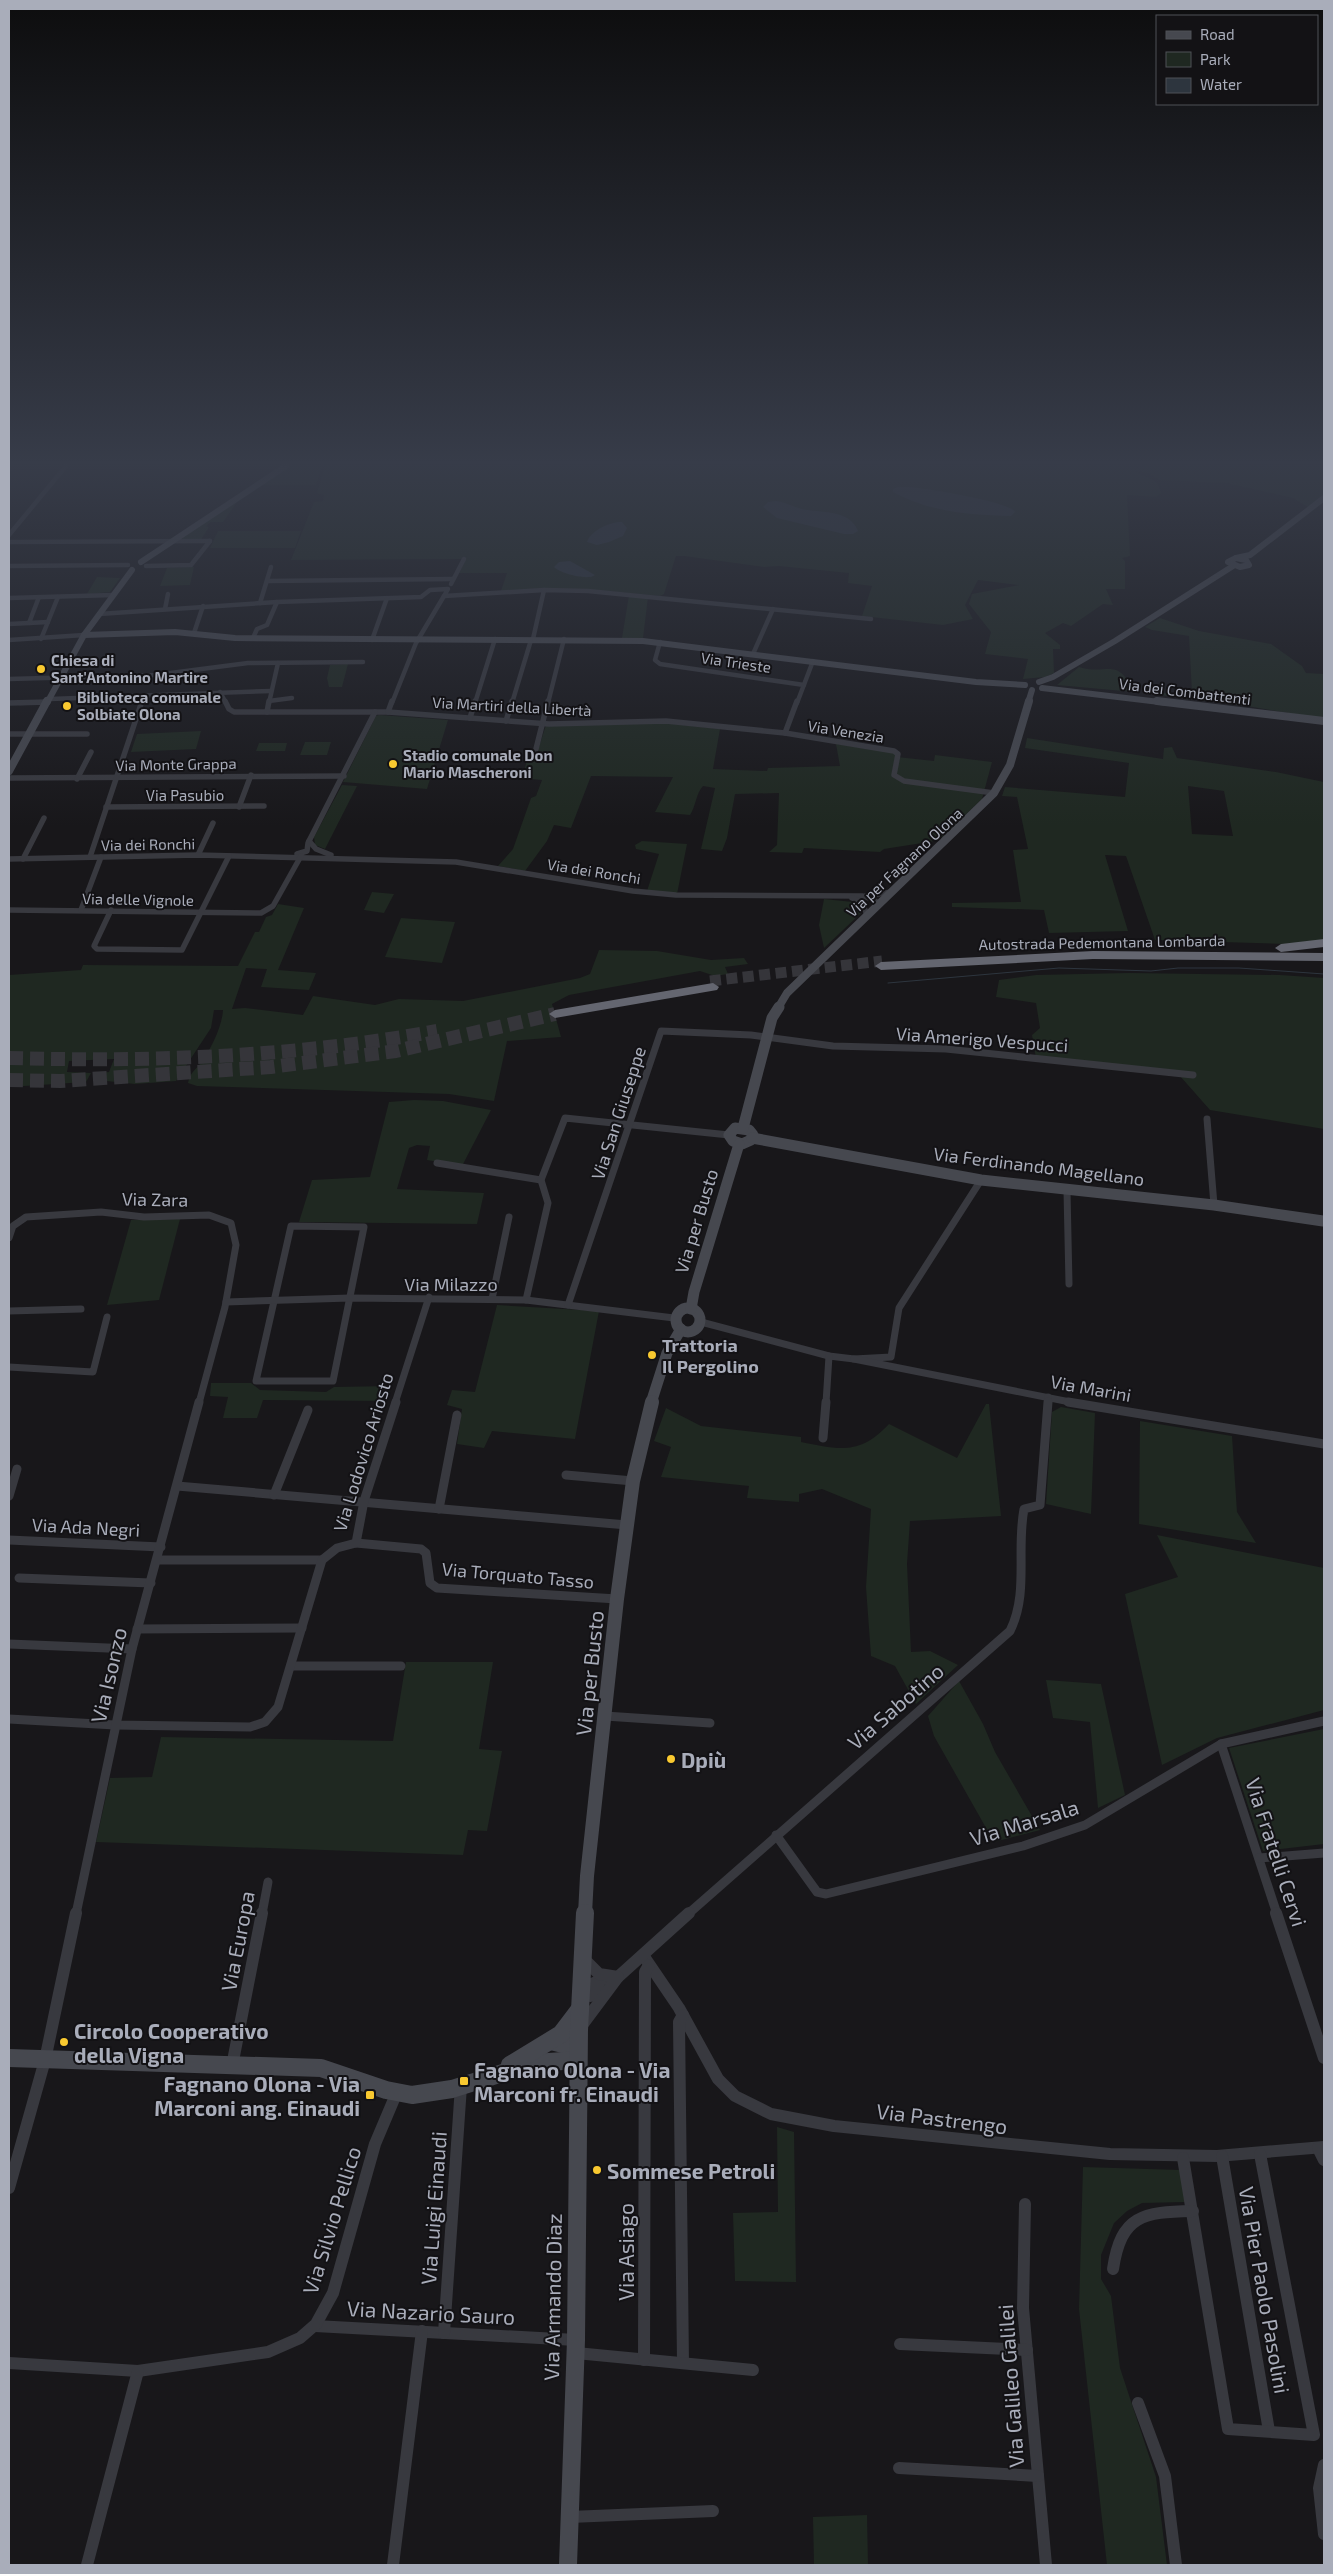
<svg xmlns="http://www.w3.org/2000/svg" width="1333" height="2574" viewBox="0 0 1333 2574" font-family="'Exo 2',sans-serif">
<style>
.green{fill:#1f2821;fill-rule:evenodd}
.water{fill:#2d353e}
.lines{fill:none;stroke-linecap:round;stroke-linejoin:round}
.stream{stroke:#2d353e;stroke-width:1}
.highway-tunnel-far1{stroke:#35353a;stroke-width:11;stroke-dasharray:11 5.5;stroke-linecap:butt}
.highway-tunnel{stroke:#35353a;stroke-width:14;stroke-dasharray:14 7;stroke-linecap:butt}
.street-far4{stroke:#38393f;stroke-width:4.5}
.street-far3{stroke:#38393f;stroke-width:5.5}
.street-far2{stroke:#38393f;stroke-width:7}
.street-far1{stroke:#38393f;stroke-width:9}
.street{stroke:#38393f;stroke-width:12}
.secondary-far4{stroke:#46484f;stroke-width:6}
.secondary-far3{stroke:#46484f;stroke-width:8}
.secondary-far2{stroke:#46484f;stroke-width:11}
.secondary-far1{stroke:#46484f;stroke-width:14}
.secondary{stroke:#46484f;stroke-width:18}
.highway{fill:#646670;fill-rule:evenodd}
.poi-dot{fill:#f9c930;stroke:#131215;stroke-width:2}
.labels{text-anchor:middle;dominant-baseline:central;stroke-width:4;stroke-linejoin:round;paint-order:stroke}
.far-poi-label{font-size:15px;font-weight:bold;fill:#a9adba;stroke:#131215;text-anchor:start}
.far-street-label{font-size:15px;fill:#a9adba;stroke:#131215}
.street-label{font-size:18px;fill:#a9adba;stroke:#131215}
.poi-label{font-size:18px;font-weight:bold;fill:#a9adba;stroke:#131215;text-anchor:start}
.near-street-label{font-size:21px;fill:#a9adba;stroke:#131215}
.near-poi-label{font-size:21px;font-weight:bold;fill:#a9adba;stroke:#131215;text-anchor:start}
</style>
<rect width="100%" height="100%" fill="#18171a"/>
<g class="green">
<path d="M322,466L316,485H260L289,467Z"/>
<path d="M325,466H1129L1138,468L1141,466H1324V495L1308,507L1293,498L1226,483L1159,480L1149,473L1134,471L1157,482L1161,493L1156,497L1127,495L1130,556L1122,558L1125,561V589H1106L1113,605L1103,604L1071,626L1063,623L1045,633L1060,645V649H1053L1054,673L1045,677L1023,679L1028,659L985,654L991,632L969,604L972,594L1019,585L978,580L965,605L973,619L943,625L862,616L872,586L848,583L849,573L779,566L764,567L684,556H676L664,594L660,596L596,590L501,591L507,573H459L466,559L291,560L314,502L323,501L324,495L317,493Z"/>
<path d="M240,498L223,522H211L206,526L209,527L200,541L175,540Z"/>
<path d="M218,531H301L295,548H210Z"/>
<path d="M194,567L190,585L160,586L167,568Z"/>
<path d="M97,577L120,578L110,592L87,594Z"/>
<path d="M629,595L648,597L643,638H622Z"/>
<path d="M1160,618L1199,631L1271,644L1302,666L1306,673L1324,674V719L1247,706L1144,693H1192L1189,636L1152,630L1145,627Z"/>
<path d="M348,664L342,687H329L327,678L330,665Z"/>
<path d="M1079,667C1107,676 1117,655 1134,692L1057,685Z"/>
<path d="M379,715L448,720L427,789L343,782L376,716Z"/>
<path d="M665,723L720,729L713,769L767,771L768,768L840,766L836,744L896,753L897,757L934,761L935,755L992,762L982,799L942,837L935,841L884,849L880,852L804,848L802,853L769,852L777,845L779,793L735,794L727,838L722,851L701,849L715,788L703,786C696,793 696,806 690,815L655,812L673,777L591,776L571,828L554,825L547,841L525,871L498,866L513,849L531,798L536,796L542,780L522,778L530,750H538L546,725Z"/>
<path d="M201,731L196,749L131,752L137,734Z"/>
<path d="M1027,738L1163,759L1164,748L1172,747L1177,758L1276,772L1324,782V940L1285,944L1155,940L1126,856L1105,855L1128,931L1049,933L1044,910L952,907V903L1021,902L1013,850L1028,849L1017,797L1002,796L1005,787L1125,797L1129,763L1025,748ZM1188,786L1224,791L1233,836L1192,834Z"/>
<path d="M305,742H331L327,755H300Z"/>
<path d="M259,743H287L285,751H256Z"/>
<path d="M342,785L357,786L325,849L315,845L314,837Z"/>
<path d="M642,841L687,844L677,894L647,891L659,854L636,849L635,845Z"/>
<path d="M372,892L394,894L384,913L364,910Z"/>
<path d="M824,899L853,902L861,913L824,948L819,925Z"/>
<path d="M278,904L304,908L278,970L316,973L309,990L261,987L267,969L246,968L232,1009L245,1008L303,1015L313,996L375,1005L399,999L463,1001L580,978L590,974L599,950L657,951L711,960L744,958L748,964L725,967L728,974L715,976L700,971L569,995L552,1004L561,1037L507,1041L494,1101L449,1094L197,1086L188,1083C190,1073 194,1071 200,1064C211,1049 222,1027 223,1010H214L211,1028L176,1081L135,1084L97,1080L96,1073L109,1072L114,1059L69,1061L67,1072L91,1073L86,1082L9,1087V975L81,970L83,965L238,966L255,932H259L266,917L272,915Z"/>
<path d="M401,918L455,922L442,963L385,957Z"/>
<path d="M1129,973L1280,975L1324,978V1129L1210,1110L1180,1076L1036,1058L1032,1035L1040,1028L1036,1003L996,997L999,980L1036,975Z"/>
<path d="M414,1100L443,1101L491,1110L462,1166L427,1160L430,1146L417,1145L409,1148L397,1189L484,1193L477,1224L299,1222L312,1180L370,1177L389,1102Z"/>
<path d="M180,1219L159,1300L107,1305L131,1220Z"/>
<path d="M497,1305L599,1311L575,1439L492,1431L484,1448L457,1444L462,1409L447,1405L452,1390L475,1392Z"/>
<path d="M211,1383H251L260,1390L326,1392L334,1387L392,1386L386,1401L263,1400L257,1418H223L228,1397L210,1396Z"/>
<path d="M986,1404H989L1001,1516L910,1521L907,1564L911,1652L930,1651L958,1665L916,1704L895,1666L871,1656L866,1587L871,1509L822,1489L799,1494V1502L747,1498L749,1486L661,1477L671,1447L654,1441L666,1408L701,1426L801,1437V1442C840,1450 860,1455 889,1424L957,1458Z"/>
<path d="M1061,1407L1095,1413L1091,1514L1046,1504L1052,1412Z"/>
<path d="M1140,1421L1232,1436L1237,1512L1256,1543L1139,1524Z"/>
<path d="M1157,1535L1324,1568V1710L1217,1738L1162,1765L1125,1594L1178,1577Z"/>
<path d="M406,1662H493L479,1749L502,1751L487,1831L468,1830L463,1855L96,1842L110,1778L152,1777L161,1737L393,1741Z"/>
<path d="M1046,1680L1101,1684L1125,1795L1098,1808L1090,1722L1053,1718Z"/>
<path d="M959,1681L983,1724L995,1752L1040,1830L994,1842L934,1736L928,1716Z"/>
<path d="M1324,1729V1844L1263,1851L1229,1748Z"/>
<path d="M777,2127L794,2132L796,2282L735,2281L733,2213L778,2212Z"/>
<path d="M1083,2167L1181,2170L1185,2202L1142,2203L1127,2211L1114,2223L1101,2255V2279L1111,2296L1120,2368L1156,2477L1167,2565H1107L1079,2309Z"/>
<path d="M867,2515L868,2565H814L813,2517Z"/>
</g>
<g class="water">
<path d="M898,487C913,485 1011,502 1015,512L1011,516C969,515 930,512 893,492V489Z"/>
<path d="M776,501C786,502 793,507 802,509C820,513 850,509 858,531L853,534H844L777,518L763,507L768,502Z"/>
<path d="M622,522L627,528L623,536L609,542L597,545L587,542C590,531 611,521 622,522Z"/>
<path d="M570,561L595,575C588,581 559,573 554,567L559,562Z"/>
</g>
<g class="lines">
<path class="stream" d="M888,983L1059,968L1151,971L1178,968H1239L1324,974"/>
<path class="highway-tunnel-far1" d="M710,981L882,961"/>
<g class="highway-tunnel">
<path d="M9,1058C153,1062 295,1057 437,1031"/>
<path d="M9,1080L60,1081L271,1067L396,1051L555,1014"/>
</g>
<g class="street-far4">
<path d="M9,535L66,466"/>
<path d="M9,542L210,541"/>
<path d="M9,566L128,565"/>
<path d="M146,566L191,565L210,541"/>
<path d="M267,581L453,579"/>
<path d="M451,584L464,559"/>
<path d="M39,597L29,623L48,622"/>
<path d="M9,598L113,595"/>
<path d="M260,603L271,567"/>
<path d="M165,609L168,594"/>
<path d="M99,614L277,602L421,597L430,590L448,589L444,596L544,590L588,591L871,619"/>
<path d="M9,624L29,623"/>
<path d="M194,633L203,606"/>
<path d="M253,638L257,629L267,625L277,602"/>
<path d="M41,639L58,597"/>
<path d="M533,639L544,590"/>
<path d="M9,640L84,635"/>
<path d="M372,640L387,598"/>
<path d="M660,642L655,660L660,664L804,685"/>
<path d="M753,654L773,609"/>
<path d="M9,679L155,675L248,663L363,662"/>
<path d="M220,692L226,703"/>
<path d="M50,699L271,691"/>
<path d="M269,701L292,698"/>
<path d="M20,703L48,702"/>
<path d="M142,703L144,697"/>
<path d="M269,703L278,663"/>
<path d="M392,703L416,643L444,596"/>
<path d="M475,703L495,639"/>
<path d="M512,703L531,640"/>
<path d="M548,703L564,639"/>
<path d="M797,703L813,661"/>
</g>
<g class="street-far3">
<path d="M225,701L229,709L234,712H388L549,724L666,721L785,733L894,751L898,754L894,775L904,781L994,793"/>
<path d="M9,703L48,702"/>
<path d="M267,712L269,701"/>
<path d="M388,712L392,701"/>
<path d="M470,718L475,701"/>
<path d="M506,721L512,701"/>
<path d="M785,733L797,701"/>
<path d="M9,734H87"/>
<path d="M536,749L548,701"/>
<path d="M9,778L344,776"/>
<path d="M77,779L91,752"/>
<path d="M106,807L264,806"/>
<path d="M239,807L251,775"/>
<path d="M309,841L316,849L331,855"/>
<path d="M297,854L307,851L308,843L375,712"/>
<path d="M198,855L213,823"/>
<path d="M90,857L142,701"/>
<path d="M9,859L198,855L456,862L633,891L676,895L862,896L873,899L879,904"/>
<path d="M23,859L44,818"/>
<path d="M866,896L891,892"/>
<path d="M852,898L862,902L867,915"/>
<path d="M9,910L261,913L273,906L301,856"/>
<path d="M81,910L101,857"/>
<path d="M111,910L94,946L97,949L182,950L229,856"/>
</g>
<g class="street-far2">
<path d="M1207,1119L1214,1205"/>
<path d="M437,1163L541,1180"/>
<path d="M1067,1191L1069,1284"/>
<path d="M291,1226L364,1227L333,1381H256Z"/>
<path d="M9,1238L13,1226L26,1217L101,1212L144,1217L209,1215L231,1223L236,1245L225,1307L199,1403"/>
<path d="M492,1299L509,1217"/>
<path d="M526,1300L548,1203L541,1180L565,1118L729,1135"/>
<path d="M226,1302L350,1298L526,1300L674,1318"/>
<path d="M568,1305L661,1031L751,1035L833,1046L946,1049L1193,1075"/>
<path d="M9,1311L81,1309"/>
<path d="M701,1322L829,1356L854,1359L891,1357L899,1308L981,1180"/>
<path d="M854,1359L1075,1403"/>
<path d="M9,1367L93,1372L107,1317"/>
<path d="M395,1403L429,1297"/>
<path d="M826,1403L829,1356"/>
<path d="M1048,1403V1397"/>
</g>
<g class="street-far1">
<path d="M1068,1402L1324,1444"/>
<path d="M823,1438L826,1402"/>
<path d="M566,1475L633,1481"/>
<path d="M177,1486L627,1525"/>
<path d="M274,1495L308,1410"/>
<path d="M9,1496L17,1469"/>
<path d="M439,1509L457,1415"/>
<path d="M9,1540L161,1547"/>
<path d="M356,1543L421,1549L426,1553L430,1583L437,1588L617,1599"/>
<path d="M157,1560H322"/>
<path d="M19,1578L151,1583"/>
<path d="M137,1629L302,1628"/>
<path d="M9,1644L132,1649"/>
<path d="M291,1666H401"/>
<path d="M605,1716L710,1723"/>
<path d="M9,1719L115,1725L250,1727L265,1722L278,1707L322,1560L337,1548L356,1543L364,1501L396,1402"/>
<path d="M1221,1744L1277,1914"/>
<path d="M776,1835L817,1892L826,1894L1023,1846L1085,1825L1221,1744L1324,1721"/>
<path d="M1259,1858L1324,1853"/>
<path d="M76,1914L132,1649L199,1402"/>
<path d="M262,1914L268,1882"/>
<path d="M688,1914L1010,1631C1029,1593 1016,1550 1024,1509L1040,1505L1048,1402"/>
</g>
<g class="street">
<path d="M1276,1913L1324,2058"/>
<path d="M643,1955L679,2008L718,2079L735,2096L771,2114L834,2126L1110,2154L1217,2156L1324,2147"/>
<path d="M618,1977L689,1913"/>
<path d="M606,1978L589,1985L581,1994L590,1996L606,1991"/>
<path d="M683,2015L679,2022L683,2363"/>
<path d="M583,2024L618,1977L599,1974L586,1961"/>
<path d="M232,2066L262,1913"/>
<path d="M1318,2148L1324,2160"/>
<path d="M1222,2156L1269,2431"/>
<path d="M1183,2158L1228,2429L1314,2435L1260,2154"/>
<path d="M9,2188L45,2060L76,1913"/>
<path d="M1025,2204L1023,2308L1046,2565"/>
<path d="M1113,2269C1121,2215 1143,2212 1193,2211"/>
<path d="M315,2326L576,2340"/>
<path d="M444,2333L461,2086"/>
<path d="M900,2344L1027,2350"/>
<path d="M576,2353L753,2370"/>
<path d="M644,2360L645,1972L649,1965"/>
<path d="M9,2363L138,2371L268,2352L300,2338L316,2324L333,2293L375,2144L397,2092"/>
<path d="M1138,2403L1165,2476L1176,2565"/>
<path d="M1324,2465L1319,2488L1324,2534"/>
<path d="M899,2468L1038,2476"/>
<path d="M570,2517L713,2511"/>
<path d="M87,2565L138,2371"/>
<path d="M393,2565L422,2331"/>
</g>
<g class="secondary-far4">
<path d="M1236,558L1250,555L1324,498"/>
<path d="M1236,558L1246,560L1249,565L1240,567L1228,562Z"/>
<path d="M141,562L286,466"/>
<path d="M84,635L175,632L235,638L643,641L976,682L1025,685"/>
<path d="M1039,682L1053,677L1115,641L1233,566"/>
<path d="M1042,688L1168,703"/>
<path d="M47,703L84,635L132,570"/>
<path d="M1028,703L1032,690"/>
</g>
<g class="secondary-far3">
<path d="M1157,701L1324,721"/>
<path d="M9,771L47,701"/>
<path d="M778,1008L787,993L994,793L1010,765L1029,701"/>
</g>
<g class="secondary-far2">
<path d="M735,1128L749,1130L753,1135L751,1140L742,1144L733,1141L729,1135Z"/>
<path d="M743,1128L772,1018L779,1007"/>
<path d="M752,1138L981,1180L1214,1205L1323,1221"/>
<circle cx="688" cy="1320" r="12"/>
<path d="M691,1309L694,1292L739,1144"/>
<path d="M651,1403L667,1353L681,1329"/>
</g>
<path class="secondary-far1" d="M585,1914L587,1876L617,1599L633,1481L652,1402"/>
<g class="secondary">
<path d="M551,2041L567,2045L577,2058"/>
<path d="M9,2058L321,2068L386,2090L412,2095L452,2089L534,2063L578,2060"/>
<path d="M510,2065L561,2034L580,2009"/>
<path d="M568,2565L576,2340L579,2030L585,1913"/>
</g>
<g class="highway">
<path d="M1324,939V947L1281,952L1275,948L1281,944Z"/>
<path d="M1093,951L1324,953V961L1093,959L881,970L875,966L881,962Z"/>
<path d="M713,983L719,987L717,990L555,1018L549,1014L555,1010Z"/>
</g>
</g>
<linearGradient id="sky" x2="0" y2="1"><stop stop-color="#0d0d0e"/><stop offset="0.56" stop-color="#373c49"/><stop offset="1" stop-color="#373c49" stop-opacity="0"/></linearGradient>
<rect width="1333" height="826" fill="url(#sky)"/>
<g class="poi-dot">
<circle cx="41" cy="669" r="5"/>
<circle cx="67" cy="706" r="5"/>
<circle cx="393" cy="764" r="5"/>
<circle cx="652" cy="1355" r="5"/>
<circle cx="671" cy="1759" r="5"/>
<circle cx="64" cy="2042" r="5"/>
<rect x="459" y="2076" width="10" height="10" rx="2.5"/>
<rect x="365" y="2090" width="10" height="10" rx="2.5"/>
<circle cx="597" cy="2170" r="5"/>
</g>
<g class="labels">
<g class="far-poi-label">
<text x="51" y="660">Chiesa di<tspan x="51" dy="17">Sant'Antonino Martire</tspan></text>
<text x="77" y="697">Biblioteca comunale<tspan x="77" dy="17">Solbiate Olona</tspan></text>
<text x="403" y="755">Stadio comunale Don<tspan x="403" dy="17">Mario Mascheroni</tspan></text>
</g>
<g class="far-street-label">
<text transform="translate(736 662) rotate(8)">Via Trieste</text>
<text transform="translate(1185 691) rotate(7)">Via dei Combattenti</text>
<text transform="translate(512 706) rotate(3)">Via Martiri della Libertà</text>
<text transform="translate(846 731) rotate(9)">Via Venezia</text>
<text transform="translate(176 764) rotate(-1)">Via Monte Grappa</text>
<text x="185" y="795">Via Pasubio</text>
<text transform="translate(148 844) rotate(-1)">Via dei Ronchi</text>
<text transform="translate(904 862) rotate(-43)">Via per Fagnano Olona</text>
<text transform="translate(594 871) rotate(9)">Via dei Ronchi</text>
<text transform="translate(138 899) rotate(1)">Via delle Vignole</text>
<text transform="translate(1102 942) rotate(-1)">Autostrada Pedemontana Lombarda</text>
</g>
<g class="street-label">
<text transform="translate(982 1039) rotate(4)">Via Amerigo Vespucci</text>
<text transform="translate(618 1113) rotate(-72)">Via San Giuseppe</text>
<text transform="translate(1039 1166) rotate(7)">Via Ferdinando Magellano</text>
<text transform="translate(155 1199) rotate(1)">Via Zara</text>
<text transform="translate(696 1221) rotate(-73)">Via per Busto</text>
<text x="451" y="1284">Via Milazzo</text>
<text transform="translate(1091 1388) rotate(10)">Via Marini</text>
<text transform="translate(363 1452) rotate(-73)">Via Lodovico Ariosto</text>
<text transform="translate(86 1527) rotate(3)">Via Ada Negri</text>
<text transform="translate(518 1575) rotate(5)">Via Torquato Tasso</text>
</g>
<g class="poi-label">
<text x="662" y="1345">Trattoria<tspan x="662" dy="21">Il Pergolino</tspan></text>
</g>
<g class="near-street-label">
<text transform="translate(589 1673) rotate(-84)">Via per Busto</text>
<text transform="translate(108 1675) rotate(-77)">Via Isonzo</text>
<text transform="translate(895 1706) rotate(-41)">Via Sabotino</text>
<text transform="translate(1024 1822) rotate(-17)">Via Marsala</text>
<text transform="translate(1277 1852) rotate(72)">Via Fratelli Cervi</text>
<text transform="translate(237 1941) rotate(-79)">Via Europa</text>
<text transform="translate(942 2118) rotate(7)">Via Pastrengo</text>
<text transform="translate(433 2208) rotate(-86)">Via Luigi Einaudi</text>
<text transform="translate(331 2220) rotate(-73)">Via Silvio Pellico</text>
<text transform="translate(625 2252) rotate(-90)">Via Asiago</text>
<text transform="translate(1265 2290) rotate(80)">Via Pier Paolo Pasolini</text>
<text transform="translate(552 2297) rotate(-89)">Via Armando Diaz</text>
<text transform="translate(431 2312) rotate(3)">Via Nazario Sauro</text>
<text transform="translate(1010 2386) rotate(-94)">Via Galileo Galilei</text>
</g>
<g class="near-poi-label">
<text x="681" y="1759">Dpiù</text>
<text x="74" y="2030">Circolo Cooperativo<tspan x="74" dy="24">della Vigna</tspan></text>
<text x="474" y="2069">Fagnano Olona - Via<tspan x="474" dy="24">Marconi fr. Einaudi</tspan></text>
<text x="360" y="2083" text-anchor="end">Fagnano Olona - Via<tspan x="360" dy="24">Marconi ang. Einaudi</tspan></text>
<text x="607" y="2170">Sommese Petroli</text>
</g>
</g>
<rect width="1333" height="2574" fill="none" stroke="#a9adba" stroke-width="20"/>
<rect x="1156" y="15" width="162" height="90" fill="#131215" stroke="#4f5057"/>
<rect x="1166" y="31" width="25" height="8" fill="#46484f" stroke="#4f5057"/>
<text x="1200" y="40" font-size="15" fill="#a9adba">Road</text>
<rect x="1166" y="52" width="25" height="15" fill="#1f2821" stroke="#4f5057"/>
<text x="1200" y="65" font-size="15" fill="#a9adba">Park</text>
<rect x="1166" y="78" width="25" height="15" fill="#2d353e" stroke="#4f5057"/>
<text x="1200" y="90" font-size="15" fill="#a9adba">Water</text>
</svg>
